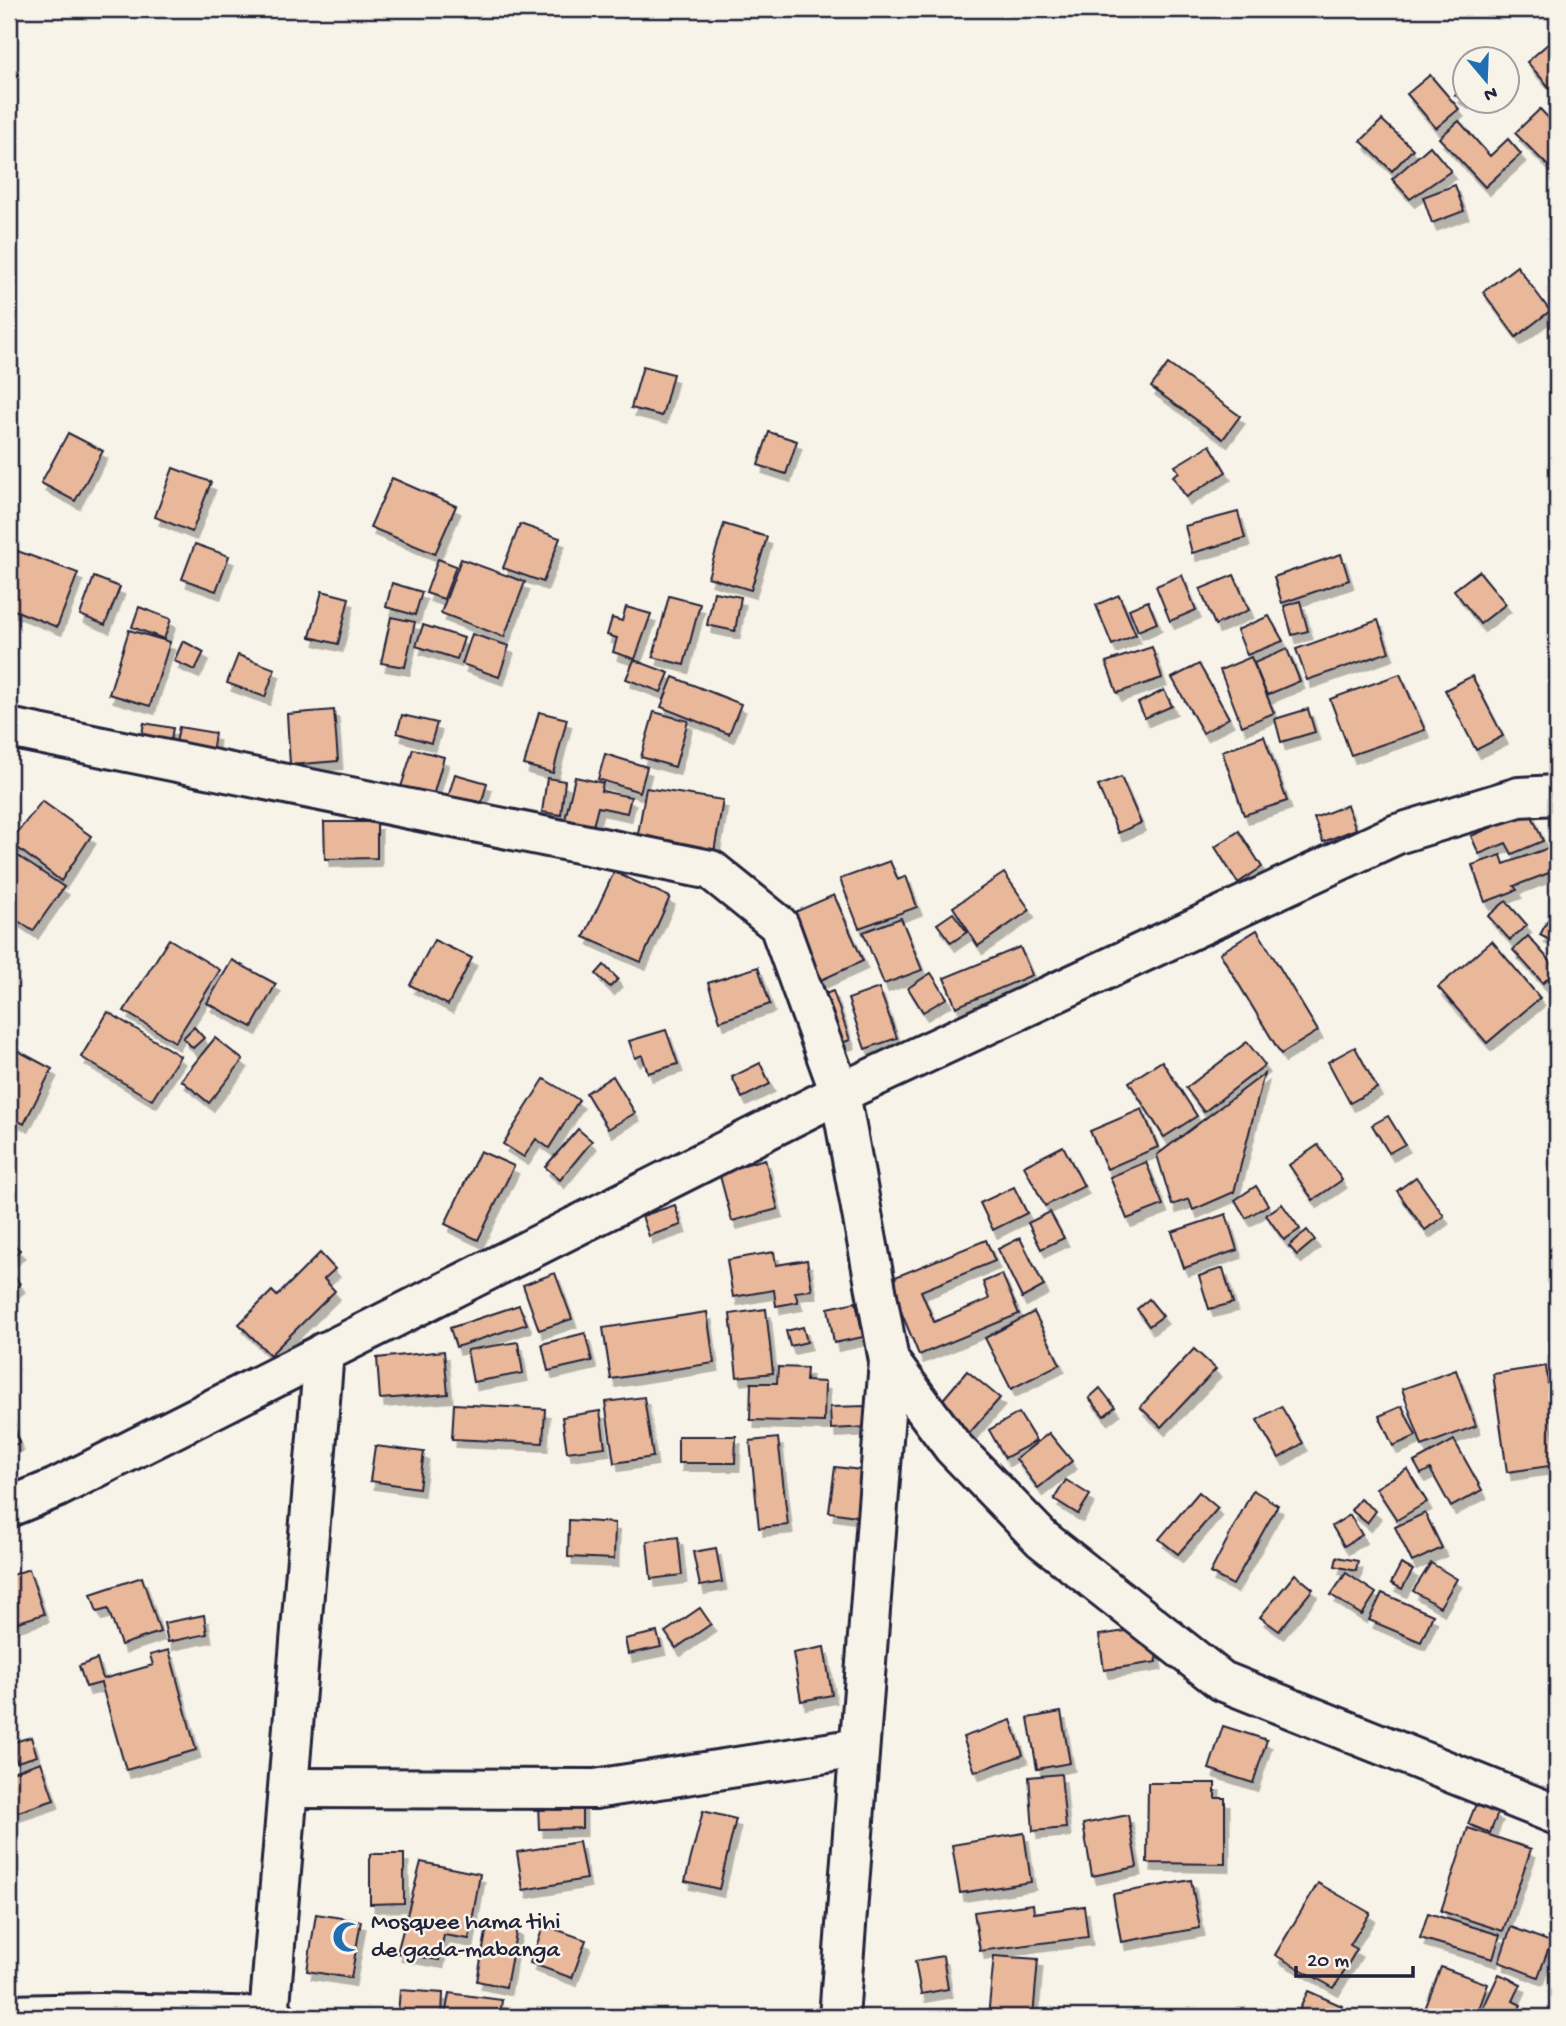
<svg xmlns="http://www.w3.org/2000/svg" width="1566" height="2026" viewBox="0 0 1566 2026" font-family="'Gochi Hand',sans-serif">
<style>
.building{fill:#e9b89a;stroke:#22223b;stroke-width:2;filter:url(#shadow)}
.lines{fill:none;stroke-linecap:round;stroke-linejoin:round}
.street-casing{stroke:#22223b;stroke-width:44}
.street{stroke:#f7f3e8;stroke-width:38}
.labels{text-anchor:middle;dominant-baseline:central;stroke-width:5;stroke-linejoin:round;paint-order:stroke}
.poi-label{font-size:24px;fill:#22223b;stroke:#f7f3e8;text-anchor:start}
</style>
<defs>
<filter id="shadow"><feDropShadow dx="4.5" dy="8" stdDeviation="0" flood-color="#0004"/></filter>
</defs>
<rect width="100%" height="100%" fill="#f7f3e8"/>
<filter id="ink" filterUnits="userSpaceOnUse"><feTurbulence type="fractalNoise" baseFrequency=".0143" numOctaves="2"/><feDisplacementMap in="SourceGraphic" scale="14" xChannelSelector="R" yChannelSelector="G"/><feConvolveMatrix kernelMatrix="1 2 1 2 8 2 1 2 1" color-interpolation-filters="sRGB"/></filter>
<g filter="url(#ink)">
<g class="building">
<path d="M1557,36V96L1527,62Z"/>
<path d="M1430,75L1459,109L1436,128L1407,94Z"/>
<path d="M1464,81V101L1455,95Z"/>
<path d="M1540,109L1557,127V175L1515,133Z"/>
<path d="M1382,120L1413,149L1392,171L1361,141Z"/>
<path d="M1459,121L1490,156L1508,139L1521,154L1485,187L1439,138Z"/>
<path d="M1430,146L1451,171L1410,199L1392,179Z"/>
<path d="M1455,185L1464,211L1432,223L1423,197Z"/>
<path d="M1517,266L1550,311L1516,337L1483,292Z"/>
<path d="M1168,364L1240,416L1223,439L1151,387Z"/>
<path d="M643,366L673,374L662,416L631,408Z"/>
<path d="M769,432L797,441L786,474L758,465Z"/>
<path d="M68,433L103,451L75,501L41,483Z"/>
<path d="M1210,445L1226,472L1186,497L1173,476L1179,472L1175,466Z"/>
<path d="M173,468L211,482L192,532L155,517Z"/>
<path d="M392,478L456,506L435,554L370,527Z"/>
<path d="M1238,512L1245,538L1192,553L1185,526Z"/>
<path d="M520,524L560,538L543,582L503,568Z"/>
<path d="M724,524L767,537L751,590L708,577Z"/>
<path d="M195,544L229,556L216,591L182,579Z"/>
<path d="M12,549L78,573L57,627L9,608V557Z"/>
<path d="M1341,554L1349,580L1282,603L1274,577Z"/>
<path d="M438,559L456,566L444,599L426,593Z"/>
<path d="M461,559L525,582L504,637L441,613Z"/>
<path d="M1479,571L1506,604L1480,624L1454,590Z"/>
<path d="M1182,575L1196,610L1170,621L1156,586Z"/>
<path d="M1234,575L1249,610L1215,625L1200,589Z"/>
<path d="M94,577L120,587L105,625L80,615Z"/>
<path d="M392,583L422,592L415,615L386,607Z"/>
<path d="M322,591L349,598L338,644L310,637Z"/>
<path d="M714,592L741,597L735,631L707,625Z"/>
<path d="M1119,595L1136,635L1112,645L1096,605Z"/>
<path d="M669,596L700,604L684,665L653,657Z"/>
<path d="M1148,601L1157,623L1138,631L1129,609Z"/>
<path d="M1300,601L1308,631L1292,635L1284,606Z"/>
<path d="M139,607L171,619L164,639L132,627Z"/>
<path d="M626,607L651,614L635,659L613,652L617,638L607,635L612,618L622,621Z"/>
<path d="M1269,616L1283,641L1247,655L1237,630Z"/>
<path d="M391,617L415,622L405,667L381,663Z"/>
<path d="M1378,620L1389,652L1307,680L1296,649Z"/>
<path d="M423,625L464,638L457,659L416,646Z"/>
<path d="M129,630L170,642L150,706L109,694Z"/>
<path d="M472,634L509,646L499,677L462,664Z"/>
<path d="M183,641L204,652L195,670L174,661Z"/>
<path d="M1152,647L1162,678L1117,693L1106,662Z"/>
<path d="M1287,649L1300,681L1267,695L1254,663Z"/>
<path d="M238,655L275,669L265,697L227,683Z"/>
<path d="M1251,657L1274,713L1242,726L1220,670Z"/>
<path d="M634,660L669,673L661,692L626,679Z"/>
<path d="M1199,664L1229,718L1203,733L1172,678Z"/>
<path d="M1400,674L1425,730L1351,755L1330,699Z"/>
<path d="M1472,676L1503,736L1476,750L1445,690Z"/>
<path d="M673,677L741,704L729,734L661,707Z"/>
<path d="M1164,690L1172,706L1145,718L1138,703Z"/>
<path d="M1308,709L1315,732L1281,742L1275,719Z"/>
<path d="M334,710L338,761L290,765L287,714Z"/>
<path d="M539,712L567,719L553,773L524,765Z"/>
<path d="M654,712L688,721L675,767L641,757Z"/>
<path d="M402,715L437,723L431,743L397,733Z"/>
<path d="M144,723L173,728L168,756L139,750Z"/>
<path d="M179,727L215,733L211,761L174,755Z"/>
<path d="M1264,736L1287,801L1244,815L1222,751Z"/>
<path d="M413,749L444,757L433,796L401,787Z"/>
<path d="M605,754L647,767L640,792L598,779Z"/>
<path d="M455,774L487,783L477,820L444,811Z"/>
<path d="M575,777L603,783L601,791L631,797L627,813L598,807L592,830L564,824Z"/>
<path d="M1121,777L1141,823L1118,833L1098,786Z"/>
<path d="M547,778L565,781L561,815L542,812Z"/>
<path d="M646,788L723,800L714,852L637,840Z"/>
<path d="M42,801L91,836L61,881L10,842Z"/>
<path d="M1347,805L1356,829L1323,842L1314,818Z"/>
<path d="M1530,811L1543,841L1512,854L1506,843L1479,854L1471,836Z"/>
<path d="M324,822H377V858L325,859Z"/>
<path d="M1239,831L1262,867L1238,883L1215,847Z"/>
<path d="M1557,845V870L1514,886L1517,890L1485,902L1472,865L1501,855L1504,864Z"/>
<path d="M9,850L64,887L33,931L9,915Z"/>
<path d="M890,861L898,880L906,876L917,907L859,928L840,879Z"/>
<path d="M614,872L670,897L641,962L584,937Z"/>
<path d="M1004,873L1030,910L978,946L953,907Z"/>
<path d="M834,895L863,961L808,986L779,919Z"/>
<path d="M1506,901L1527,925L1510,940L1488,916Z"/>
<path d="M1552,912L1557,915V944L1540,935Z"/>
<path d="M953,913L967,932L951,943L937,924Z"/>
<path d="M901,918L922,970L884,984L863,932Z"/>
<path d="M1257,930L1318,1031L1281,1054L1220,953Z"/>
<path d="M1528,936L1557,969L1543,983L1513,950Z"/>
<path d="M169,939L220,970L175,1042L124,1011Z"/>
<path d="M434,940L472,958L448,1005L410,985Z"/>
<path d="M1492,941L1540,998L1487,1043L1438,987Z"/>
<path d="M1020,947L1032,975L956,1007L944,978Z"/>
<path d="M232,960L276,984L252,1027L207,1003Z"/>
<path d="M604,965L618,979L610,987L596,974Z"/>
<path d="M758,967L770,1004L720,1021L708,983Z"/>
<path d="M931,973L947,998L923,1012L908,988Z"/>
<path d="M879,988L897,1038L865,1049L848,999Z"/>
<path d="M833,991L850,1040L829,1047L812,999Z"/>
<path d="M108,1012L180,1056L152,1100L81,1057Z"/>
<path d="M194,1027L204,1038L193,1048L183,1038Z"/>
<path d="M666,1030L678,1064L648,1073L642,1055L635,1058L629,1041Z"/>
<path d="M215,1038L243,1060L209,1103L181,1080Z"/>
<path d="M1247,1042L1265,1065L1204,1112L1186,1088Z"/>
<path d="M9,1046L52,1069L24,1124L9,1116Z"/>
<path d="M1355,1047L1377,1088L1350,1103L1328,1062Z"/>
<path d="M1162,1061L1197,1116L1164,1137L1129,1082Z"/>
<path d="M760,1063L770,1084L742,1098L732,1077Z"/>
<path d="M1264,1074L1234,1192L1193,1210L1189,1199L1172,1205L1157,1155Z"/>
<path d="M613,1076L635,1113L608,1129L586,1093Z"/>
<path d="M544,1079L579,1100L549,1148L536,1139L524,1157L503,1144Z"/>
<path d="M1142,1109L1158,1147L1107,1169L1090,1131Z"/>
<path d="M1388,1116L1405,1144L1389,1153L1372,1125Z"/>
<path d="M578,1129L592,1141L560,1180L545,1167Z"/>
<path d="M1318,1145L1342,1180L1313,1200L1289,1165Z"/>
<path d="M1063,1146L1084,1186L1045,1206L1024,1166Z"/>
<path d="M480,1151L514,1166L478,1240L445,1224Z"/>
<path d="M765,1159L778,1209L732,1221L719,1172Z"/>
<path d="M1146,1162L1163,1205L1127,1219L1110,1177Z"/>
<path d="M1416,1177L1444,1216L1425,1230L1397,1191Z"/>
<path d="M1256,1186L1268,1205L1246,1218L1235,1200Z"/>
<path d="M1014,1187L1027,1213L993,1230L980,1203Z"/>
<path d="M1282,1204L1300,1229L1284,1240L1266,1215Z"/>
<path d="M675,1205L681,1225L649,1236L642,1216Z"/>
<path d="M1050,1212L1064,1238L1041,1249L1028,1223Z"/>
<path d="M1226,1214L1237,1250L1184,1268L1172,1232Z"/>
<path d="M1307,1230L1315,1240L1297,1255L1289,1246Z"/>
<path d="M1020,1238L1044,1286L1022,1298L998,1249Z"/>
<path d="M9,1240L20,1250L9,1261Z"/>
<path d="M986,1240L995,1261L921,1291L934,1322L989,1299L983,1282L1002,1274L1019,1314L919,1355L888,1280Z"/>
<path d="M774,1252L776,1265L807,1260L812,1290L795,1292L798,1302L776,1306L774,1290L733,1297L727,1260Z"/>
<path d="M320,1253L335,1269L324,1279L335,1291L270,1355L239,1324L272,1291L277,1296Z"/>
<path d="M1223,1268L1233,1303L1209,1309L1199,1276Z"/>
<path d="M555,1273L572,1319L539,1330L523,1285Z"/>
<path d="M13,1274L20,1284L9,1293V1277Z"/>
<path d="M1149,1299L1163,1316L1149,1326L1137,1309Z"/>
<path d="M856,1302L863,1337L834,1343L828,1308Z"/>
<path d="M519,1305L527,1324L456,1347L450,1328Z"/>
<path d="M766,1309L773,1373L737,1377L730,1314Z"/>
<path d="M707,1312L714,1363L611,1379L603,1328Z"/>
<path d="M1034,1312L1060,1364L1011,1389L985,1338Z"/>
<path d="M803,1327L807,1342L790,1346L786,1331Z"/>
<path d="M585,1333L592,1361L548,1371L542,1344Z"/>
<path d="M518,1342L523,1373L473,1382L467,1350Z"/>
<path d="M1194,1349L1216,1369L1161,1427L1140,1407Z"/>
<path d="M444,1351L448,1394L380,1399L377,1358Z"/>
<path d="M1546,1366L1557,1465L1507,1472L1493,1374Z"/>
<path d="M778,1367L807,1368L806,1381L825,1382L824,1422L750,1420L751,1383H777Z"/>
<path d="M1456,1370L1476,1426L1422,1446L1402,1389Z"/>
<path d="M967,1371L1000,1398L966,1437L934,1410Z"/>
<path d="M1100,1388L1115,1407L1104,1416L1089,1398Z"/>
<path d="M644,1397L653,1457L614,1463L605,1402Z"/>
<path d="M454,1404L545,1409L543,1443L452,1439Z"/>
<path d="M867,1406L869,1427L831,1429L830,1407Z"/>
<path d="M1281,1406L1303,1443L1279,1458L1257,1420Z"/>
<path d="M1402,1406L1416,1436L1393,1446L1379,1416Z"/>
<path d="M600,1411L605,1447L567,1452L562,1417Z"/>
<path d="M9,1413L19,1443L9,1447Z"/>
<path d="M1019,1413L1036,1441L1005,1458L989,1430Z"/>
<path d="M1049,1433L1072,1461L1038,1488L1016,1459Z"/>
<path d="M678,1436H736L735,1463H678Z"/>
<path d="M778,1438L788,1525L759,1528L750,1441Z"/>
<path d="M1454,1440L1482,1490L1451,1507L1430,1469L1421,1474L1414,1462Z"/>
<path d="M375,1446L424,1452L419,1488L370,1481Z"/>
<path d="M835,1467L870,1471L863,1517L829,1512Z"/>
<path d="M1407,1469L1427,1502L1397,1520L1376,1488Z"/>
<path d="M1066,1480L1090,1495L1078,1514L1054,1499Z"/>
<path d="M1253,1490L1278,1505L1233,1585L1210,1573Z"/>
<path d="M1199,1492L1218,1508L1178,1554L1159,1539Z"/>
<path d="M1360,1499L1376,1511L1367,1523L1351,1510Z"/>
<path d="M1425,1513L1442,1548L1412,1562L1395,1527Z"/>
<path d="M1350,1515L1362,1535L1344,1546L1332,1526Z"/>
<path d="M569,1520L615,1523L614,1559L568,1557Z"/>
<path d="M678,1537L682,1575L651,1579L647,1541Z"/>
<path d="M716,1548L722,1582L700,1586L693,1552Z"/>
<path d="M1337,1557L1358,1561L1356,1571L1335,1566Z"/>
<path d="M1431,1563L1457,1579L1440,1607L1413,1591Z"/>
<path d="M1401,1564L1413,1570L1402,1589L1391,1583Z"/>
<path d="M29,1569L44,1614L9,1625V1576Z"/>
<path d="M1346,1573L1376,1593L1362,1615L1331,1595Z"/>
<path d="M1295,1574L1313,1589L1279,1631L1260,1617Z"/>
<path d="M142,1577L160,1632L121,1645L108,1609L97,1612L91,1594Z"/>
<path d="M1382,1593L1433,1615L1421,1642L1369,1620Z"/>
<path d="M700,1608L711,1624L676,1648L665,1632Z"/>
<path d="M204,1615L207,1634L168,1642L164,1623Z"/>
<path d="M1152,1627L1157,1662L1104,1670L1099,1635Z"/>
<path d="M657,1632L661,1647L628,1654L625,1639Z"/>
<path d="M824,1647L832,1695L801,1701L793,1653Z"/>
<path d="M169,1650L196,1750L126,1770L101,1683L86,1687L79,1666L97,1659L103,1679L153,1665L150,1655Z"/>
<path d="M1061,1712L1070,1763L1037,1769L1028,1718Z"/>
<path d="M1011,1720L1023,1755L975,1772L963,1737Z"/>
<path d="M1223,1726L1267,1740L1253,1783L1209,1769Z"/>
<path d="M31,1737L37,1756L17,1762L11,1743Z"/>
<path d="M41,1762L54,1800L9,1815V1773Z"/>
<path d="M1061,1774L1066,1828L1033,1831L1029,1777Z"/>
<path d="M1148,1783H1215V1798H1225V1864L1147,1863Z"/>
<path d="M582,1803V1828L539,1829L538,1804Z"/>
<path d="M1476,1804L1498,1813L1490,1833L1468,1824Z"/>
<path d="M703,1811L736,1819L719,1889L685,1881Z"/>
<path d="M1128,1815L1137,1867L1092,1876L1083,1824Z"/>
<path d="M1468,1828L1531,1849L1503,1931L1441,1911Z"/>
<path d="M1024,1833L1031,1882L960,1893L952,1845Z"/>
<path d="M579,1842L586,1879L523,1890L517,1852Z"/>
<path d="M370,1854H404V1903L370,1904Z"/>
<path d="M421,1862L480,1874L469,1939L444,1935L439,1960L397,1953Z"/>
<path d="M1191,1880L1200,1928L1121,1942L1113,1894Z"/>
<path d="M1318,1883L1370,1913L1350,1945L1357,1949L1334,1988L1275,1955Z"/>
<path d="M1033,1904L1034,1913L1084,1906L1088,1937L980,1951L974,1912Z"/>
<path d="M1428,1913L1500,1935L1493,1959L1420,1938Z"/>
<path d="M316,1914L361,1921L351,1978L307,1971Z"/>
<path d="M488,1922L517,1928L506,1987L477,1981Z"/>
<path d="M544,1925L586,1940L572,1978L530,1963Z"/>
<path d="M1511,1927L1551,1942L1538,1977L1499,1962Z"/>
<path d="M943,1956L948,1989L921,1994L915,1961Z"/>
<path d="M994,1956L1038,1959L1033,2017H988Z"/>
<path d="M1441,1967L1488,1984L1476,2017H1422Z"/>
<path d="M1499,1974L1521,1984L1513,2001L1521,2005L1515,2017H1479Z"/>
<path d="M400,1990L443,1993L442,2017L398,2014Z"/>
<path d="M1308,1991L1342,2006L1337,2017H1296Z"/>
<path d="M449,1993L502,2000L500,2017H445Z"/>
</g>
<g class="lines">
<defs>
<g id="street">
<path d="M9,728L711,870L779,925L840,1093L889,1361L839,2017"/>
<path d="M889,1361L953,1447L1042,1539L1222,1681L1557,1815"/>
<path d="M9,1507L56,1488L840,1093L1397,834L1519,797L1557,795"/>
<path d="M289,1788L595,1789L859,1748"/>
<path d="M9,2015L99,2013L276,2017"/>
<path d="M269,2017L324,1352"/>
</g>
</defs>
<use href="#street" class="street-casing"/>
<use href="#street" class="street"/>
</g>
</g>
<defs>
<symbol id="mosque-bare" viewBox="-9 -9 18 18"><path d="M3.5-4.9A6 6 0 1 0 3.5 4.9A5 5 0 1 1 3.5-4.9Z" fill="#1f6fb2" stroke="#f7f3e8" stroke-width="2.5" paint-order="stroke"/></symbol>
</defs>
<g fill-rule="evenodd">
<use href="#mosque-bare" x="326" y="1915" width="44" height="44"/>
</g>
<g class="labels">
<g class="poi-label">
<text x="371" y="1923">Mosquee hama tihi<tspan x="371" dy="28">de gada-mabanga</tspan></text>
</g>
</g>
<rect width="1566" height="2026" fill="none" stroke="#f7f3e8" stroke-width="35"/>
<rect x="18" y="18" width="1531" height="1991" fill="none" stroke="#22223b" stroke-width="2.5" filter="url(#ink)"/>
<g transform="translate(1486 80) rotate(161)"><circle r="33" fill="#f7f3e8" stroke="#a29fa3" stroke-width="2"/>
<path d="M0-5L12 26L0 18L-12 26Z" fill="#1f6fb2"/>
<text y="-10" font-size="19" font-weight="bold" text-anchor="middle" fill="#22223b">N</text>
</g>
<path d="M1296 1966v10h117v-10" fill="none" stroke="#22223b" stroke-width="3.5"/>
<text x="1307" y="1966" font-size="21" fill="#22223b" stroke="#f7f3e8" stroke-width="5" paint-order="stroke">20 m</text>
</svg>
